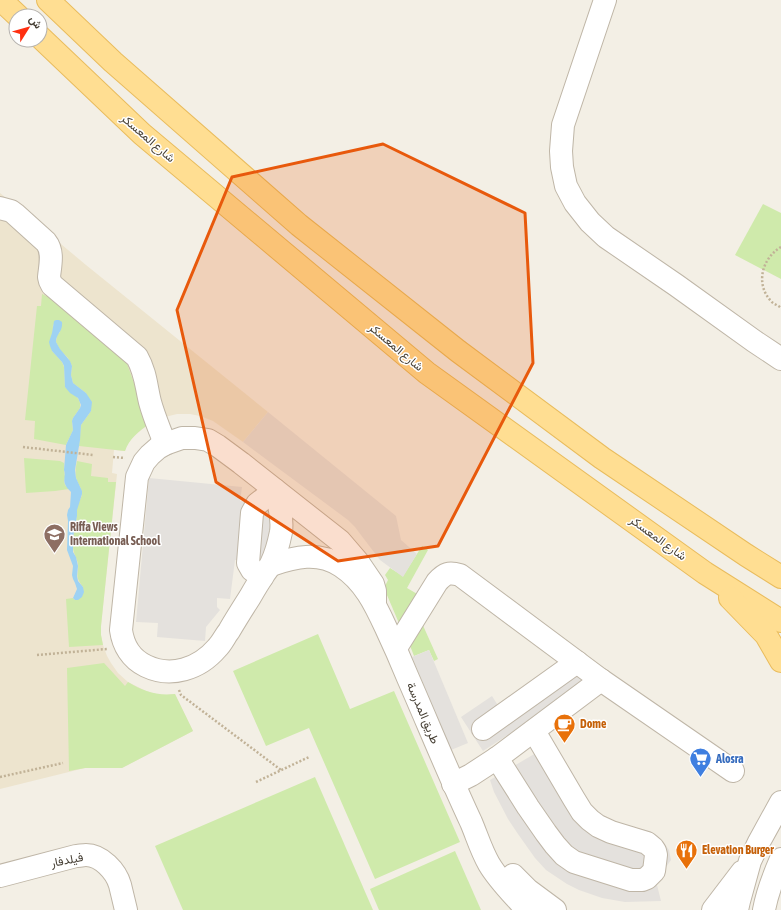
<svg xmlns="http://www.w3.org/2000/svg" width="781" height="910" viewBox="0 0 781 910" font-family="'Asap Condensed',Vazirmatn,sans-serif">
<style>
.education{fill:#ede4ce}
.green{fill:#cfeaab}
.parking{fill:#e4e1dd}
.water{fill:#9ed2f3}
.lines{fill:none;stroke-linecap:round;stroke-linejoin:round}
.minor-casing{stroke:#bfb6a7;stroke-width:24}
.major-casing{stroke:#e9bc5d;stroke-width:24}
.path{stroke:#c1b297;stroke-width:2.5;stroke-dasharray:2 2;stroke-linecap:butt}
.minor{stroke:#fff;stroke-width:22}
.major{stroke:#ffde92;stroke-width:22}
.marked{fill:#e8590c;fill-opacity:0.2;stroke:#e8590c;stroke-width:3;stroke-linejoin:round}
.labels{text-anchor:middle;dominant-baseline:central;stroke-width:3;stroke-linejoin:round;paint-order:stroke}
.street-label{font-size:12px;fill:#463f34;stroke:#fff}
.education-label{font-size:12px;font-weight:bold;fill:#785e54;stroke:#fff;text-anchor:start}
.food-label{font-size:12px;font-weight:bold;fill:#c56008;stroke:#fff;text-anchor:start}
.shop-label{font-size:12px;font-weight:bold;fill:#366cbe;stroke:#fff;text-anchor:start}
</style>
<rect width="100%" height="100%" fill="#f3efe5"/>
<path class="education" d="M0,193L86,265L268,412L243,442L213,421L200,416L190,414H177L165,417L149,424L135,435L127,444L125,451L114,450L112,473L117,474L101,626V635L103,645L107,656L111,663L118,673L128,682L146,691L156,694L165,695L175,694L193,731L122,768H85L0,789Z"/>
<g class="green">
<path d="M763,204L781,213V279L735,255Z"/>
<path d="M42,294L58,302L126,361L149,424C139,431 129,439 125,451L79,446L81,425L91,411L86,393L73,383L71,375L72,366L68,358L60,350L56,342L57,335L60,332L53,324L52,351L62,362L64,367L65,387C72,393 82,398 80,408L73,418L72,423L73,430L66,445L34,439L35,421L25,420L37,306H41Z"/>
<path d="M24,458L60,461L64,463V470L65,477L64,481L65,485L69,489L55,491L26,493Z"/>
<path d="M77,461L92,464L91,476L108,478V482H116L101,626V635L103,645L69,647L66,599L73,598L75,600L83,587C74,575 79,576 78,564C77,558 73,553 73,546C72,538 75,530 76,522C77,517 76,513 77,509C77,504 81,500 82,494C82,488 77,483 76,477C75,471 76,467 77,461Z"/>
<path d="M422,546L428,550L407,588L419,595L401,628L384,588L388,580L385,575L390,568L403,576Z"/>
<path d="M421,621L438,659L434,661L429,650L414,656L409,643Z"/>
<path d="M318,634L350,709L394,691L460,842L375,879L309,728L266,746L233,671Z"/>
<path d="M104,663L115,675L125,686L128,682C143,691 156,696 175,694L193,731L122,768H85L69,771L67,668Z"/>
<path d="M315,777L373,910H183L155,846Z"/>
<path d="M455,851L481,910H379L370,889Z"/>
</g>
<g class="parking">
<path d="M268,412L396,516L401,540L417,554L403,577L380,560L364,539L355,527L348,520L243,442Z"/>
<path d="M149,478L242,487L240,501L267,503L276,529L260,564L235,560L230,599L217,598V607L220,610L206,627L205,641L157,637L158,623L136,622Z"/>
<path d="M429,650L468,743L451,750L412,657Z"/>
<path d="M579,672L588,679L526,723L483,751L461,717L492,696L499,707Z"/>
<path d="M536,753L595,816L630,828L642,829L650,831L658,836L663,842L669,850L671,860L659,877L657,885L661,901L625,902L602,898L579,890L567,884L546,870L535,858L518,834L508,819L494,792L490,780Z"/>
</g>
<path class="water" d="M56,320H59L62,322C63,332 56,333 56,342L60,349L70,361L72,366L71,375L73,383L86,393L92,402L91,411L81,425L80,440L75,470L76,478L82,491V494L77,510V516L73,537V552L76,557L78,566L77,576L78,581L83,587L84,592L82,597L78,600H75L73,598L77,589L75,583L73,579L72,575L73,566L67,550L68,521L67,515L68,510L70,507L71,492C69,490 66,487 65,484C63,479 66,476 64,470L66,445L73,430L72,421L73,418L80,408L81,405L78,398L70,393L65,387L64,366L62,362L52,351L50,346L49,342L52,333L54,321Z"/>
<g class="lines">
<defs>
<g id="minor">
<path d="M605,0L563,125L561,151L562,167L566,186L575,203L590,222L606,237L676,285L754,341L781,359"/>
<path d="M0,208L11,211L15,214L46,242C54,252 50,266 49,277L50,281L52,285L137,357C146,373 146,386 150,402C154,417 160,430 165,444"/>
<path d="M275,490C279,503 283,518 281,532C279,542 276,554 271,564C269,568 265,572 263,576C258,583 254,590 250,597C243,608 236,619 229,631C225,636 222,643 217,648C199,669 171,678 146,666C131,659 123,645 121,630L137,477L144,462L150,455L158,448L165,444L182,438H195L208,440L218,446L241,463L340,541L358,562L373,584L375,591V603"/>
<path d="M271,565C295,557 318,551 341,566C364,581 375,604 386,628C394,645 401,661 408,678C429,726 449,775 471,822C477,836 481,850 489,864C499,881 514,895 527,910"/>
<path d="M262,577L252,570L248,563L252,513L257,504L275,490"/>
<path d="M396,648L437,582C445,573 449,572 460,575L601,680L733,771"/>
<path d="M483,729L577,662"/>
<path d="M497,758L528,807L546,833L555,845L564,855L574,862L631,880H642L647,878L654,871L656,855L655,851L653,848L647,843L611,832L598,826L590,820L582,812L574,799L534,731"/>
<path d="M453,784L471,775L497,758L601,680"/>
<path d="M513,875L528,890L555,910"/>
<path d="M0,876L76,856C79,856 83,855 86,855C101,855 116,871 120,885C122,893 124,902 126,910"/>
<path d="M713,910L742,872"/>
<path d="M737,910L739,901L750,861L759,842L781,802"/>
<path d="M764,910C767,893 774,875 781,859"/>
</g>
<g id="major">
<path d="M1,0L18,16"/>
<path d="M48,0L113,62L299,225L458,351L602,458L746,555L781,577"/>
<path d="M40,37L142,134L427,373L705,573L781,621"/>
<path d="M730,598L766,635L781,661"/>
</g>
</defs>
<use href="#minor" class="minor-casing"/>
<use href="#major" class="major-casing"/>
<g class="path">
<path d="M781,247C762,258 755,284 771,301C773,304 778,305 781,308"/>
<path d="M23,447L93,455"/>
<path d="M113,457L125,458"/>
<path d="M37,655L107,649"/>
<path d="M179,690L181,695L281,770"/>
<path d="M0,777L63,763"/>
<path d="M256,782L309,757"/>
</g>
<use href="#minor" class="minor"/>
<use href="#major" class="major"/>
</g>
<path class="marked" d="M383,144L525,213L533,363L438,546L338,561L216,482L177,310L232,177Z"/>
<defs>
<symbol id="school-pin" viewBox="-11 -11 22 30"><path d="M0 17L-7.5 6A9.5 9.5 0 1 1 7.5 6Z" fill="#8d6e63" stroke="#fff"/><path d="M0-5L7-2L0 1L-7-2ZM-4 1L0 2.5L4 1V4Q0 6-4 4Z" fill="#fff"/></symbol>
<symbol id="cafe-pin" viewBox="-11 -11 22 30"><path d="M0 17L-7.5 6A9.5 9.5 0 1 1 7.5 6Z" fill="#e8710a" stroke="#fff"/><path d="M-5.5-4.5H6V0H3Q3 3.5 0 3.5H-2.5Q-5.5 3.5-5.5 0ZM3-3.2v2h1.7v-2ZM-6 4.5H4V6H-6Z" fill="#fff"/></symbol>
<symbol id="supermarket-pin" viewBox="-11 -11 22 30"><path d="M0 17L-7.5 6A9.5 9.5 0 1 1 7.5 6Z" fill="#3f7fe0" stroke="#fff"/><path d="M-6-5.5h2.5l.6 2H6L4.5 2H-2.5L-4.4-4H-6ZM-1.5 3.2a1.3 1.3 0 1 0 .1 0ZM3 3.2a1.3 1.3 0 1 0 .1 0Z" fill="#fff"/></symbol>
<symbol id="restaurant-pin" viewBox="-11 -11 22 30"><path d="M0 17L-7.5 6A9.5 9.5 0 1 1 7.5 6Z" fill="#e8710a" stroke="#fff"/><path d="M-5-6h1v4h1v-4h1v4h1v-4h1v5L-1.5 .5V6h-2V.5L-5-1ZM5-6V6H3V1.5H1.5Q1.5-4 5-6Z" fill="#fff"/></symbol>
</defs>
<g fill-rule="evenodd">
<use href="#school-pin" x="42" y="522" width="25" height="34"/>
<use href="#cafe-pin" x="552" y="712" width="25" height="34"/>
<use href="#supermarket-pin" x="688" y="746" width="25" height="34"/>
<use href="#restaurant-pin" x="674" y="838" width="25" height="34"/>
</g>
<g class="labels">
<g class="street-label">
<text transform="translate(148 138) rotate(41)">شارع المعسكر</text>
<text transform="translate(396 347) rotate(40)">شارع المعسكر</text>
<text transform="translate(658 538) rotate(36)">شارع المعسكر</text>
<text transform="translate(423 713) rotate(67)">طريق المدرسة</text>
<text transform="translate(67 860) rotate(-11)">فيلدفار</text>
</g>
<g class="education-label">
<text x="70" y="527">Riffa Views<tspan x="70" dy="14">International School</tspan></text>
</g>
<g class="food-label">
<text x="580" y="724">Dome</text>
<text x="702" y="850">Elevation Burger</text>
</g>
<g class="shop-label">
<text x="716" y="759">Alosra</text>
</g>
</g>
<g transform="translate(28 28) rotate(53)"><circle r="19" fill="#ffffff" stroke="#b5b2ae"/>
<path d="M0-3L7 15L0 10L-7 15Z" fill="#ff2f10"/>
<text y="-6" font-size="11" font-weight="bold" text-anchor="middle" fill="#463f34">ش</text>
</g>
</svg>
